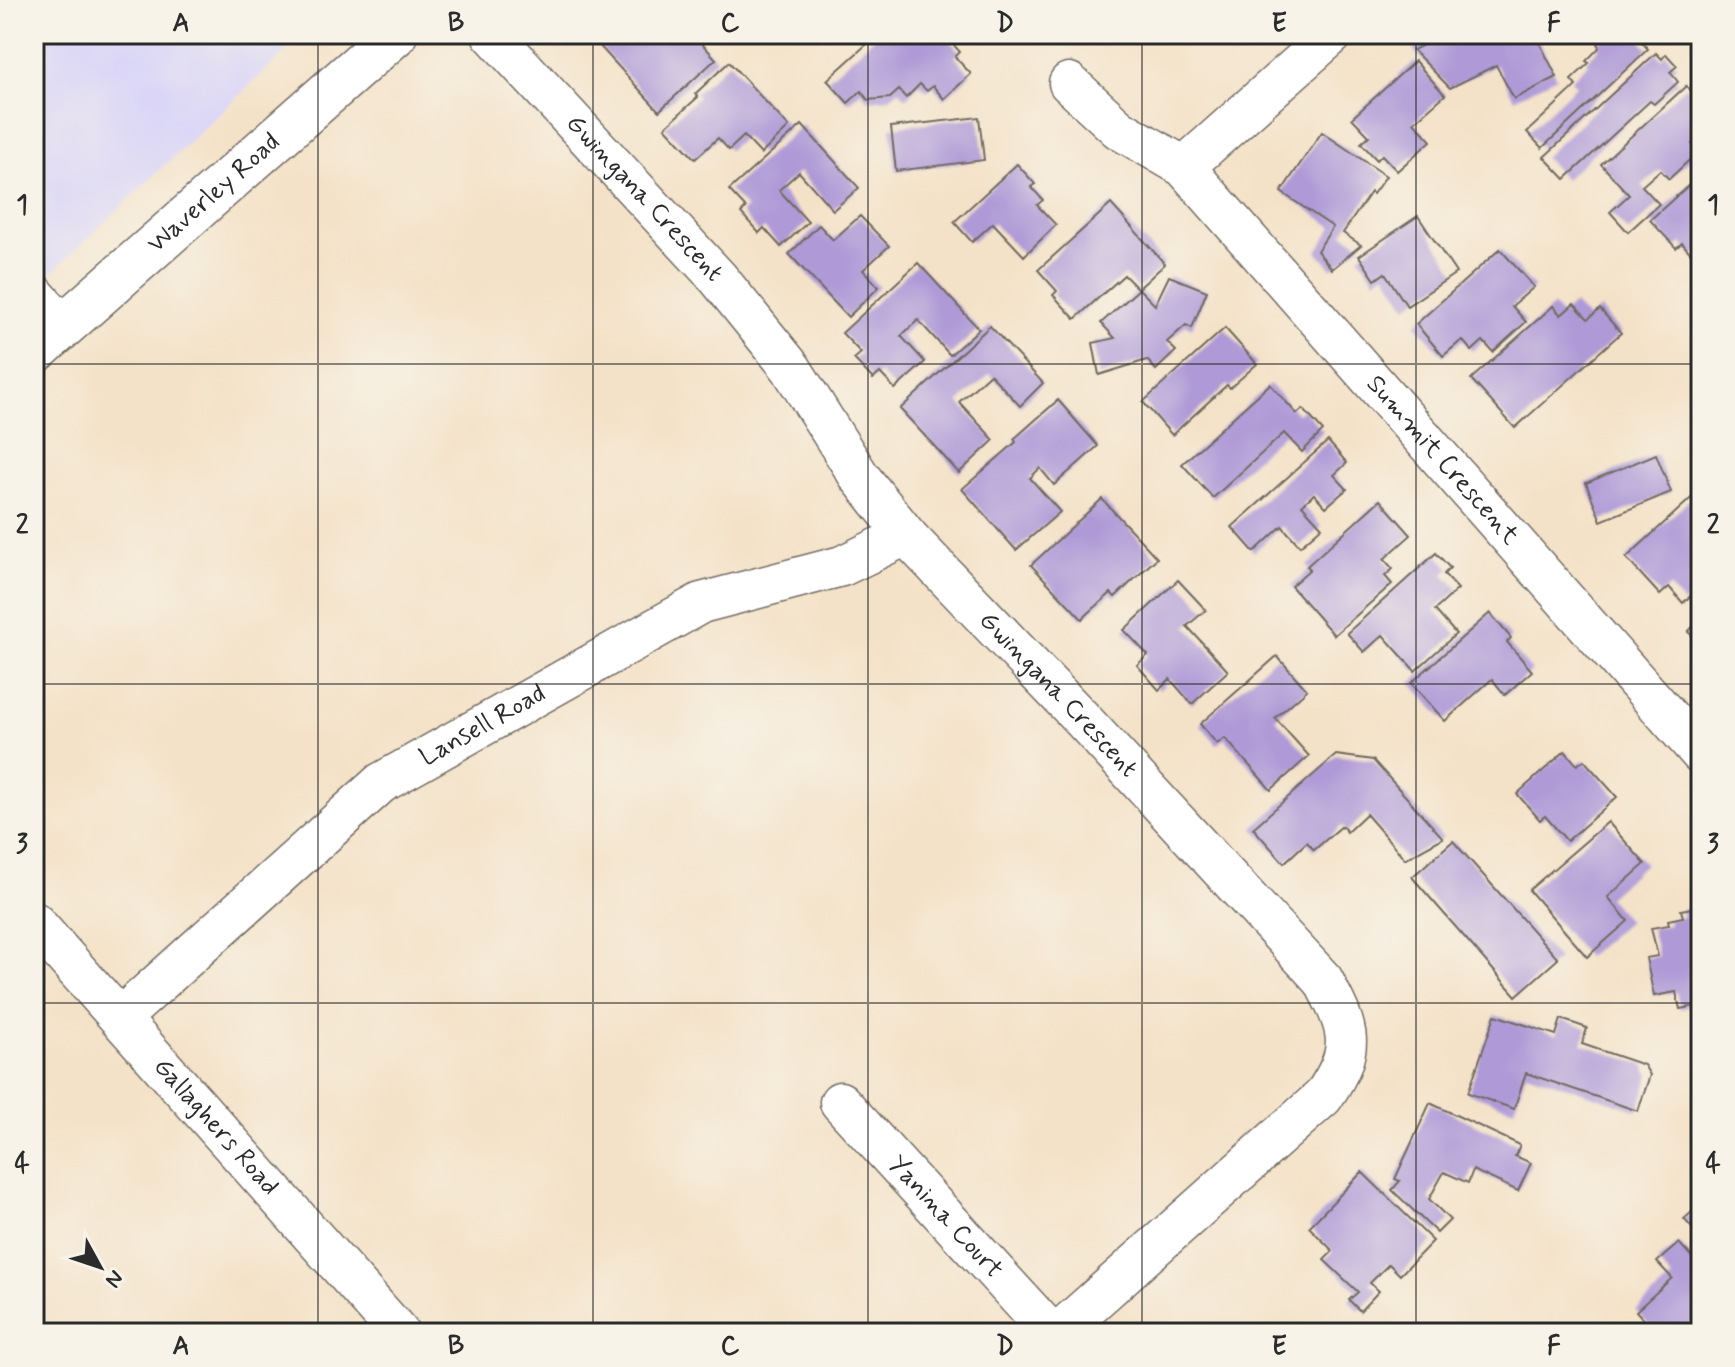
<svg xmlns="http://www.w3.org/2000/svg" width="1735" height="1367" viewBox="0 0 1735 1367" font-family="Mynerve,sans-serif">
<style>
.built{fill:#dad6f7}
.building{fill:#af9ad7}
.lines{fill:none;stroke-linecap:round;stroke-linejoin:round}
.minor-casing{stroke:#716b62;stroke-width:43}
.major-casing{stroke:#716b62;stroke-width:47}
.minor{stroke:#fff;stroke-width:40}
.major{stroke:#fff;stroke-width:44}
.grid{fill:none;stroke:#2b2b2b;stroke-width:2;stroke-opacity:0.55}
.labels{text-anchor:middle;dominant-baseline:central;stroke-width:7;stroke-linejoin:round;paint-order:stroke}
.street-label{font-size:26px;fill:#2b2b2b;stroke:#f7f3e8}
.neatline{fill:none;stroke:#2b2b2b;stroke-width:3}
.grid-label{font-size:26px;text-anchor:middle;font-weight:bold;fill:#2b2b2b}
</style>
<rect width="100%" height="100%" fill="#f7f3e8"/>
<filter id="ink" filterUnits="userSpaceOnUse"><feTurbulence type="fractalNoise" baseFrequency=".0125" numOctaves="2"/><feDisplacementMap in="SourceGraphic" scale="16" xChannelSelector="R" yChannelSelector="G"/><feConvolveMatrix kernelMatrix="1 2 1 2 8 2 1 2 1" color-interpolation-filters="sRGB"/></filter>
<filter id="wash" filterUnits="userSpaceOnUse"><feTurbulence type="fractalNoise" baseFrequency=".006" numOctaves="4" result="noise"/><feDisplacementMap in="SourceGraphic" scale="32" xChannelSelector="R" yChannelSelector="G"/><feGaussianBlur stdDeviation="1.8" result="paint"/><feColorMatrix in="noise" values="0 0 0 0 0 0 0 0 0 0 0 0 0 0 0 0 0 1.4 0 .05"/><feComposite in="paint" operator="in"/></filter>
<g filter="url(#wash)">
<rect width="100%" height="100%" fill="#f4e2c8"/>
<path class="built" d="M34,34H304L34,289Z"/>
<g id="blocks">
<g class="building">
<path d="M588,34H604L595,42Z"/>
<path d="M607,34H693L716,59L659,111L597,43Z"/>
<path d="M878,34H944L960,52L955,57L971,74L944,99L933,86L927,91L920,84L906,98L899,90L890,98L868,100L861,91L848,103L827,80Z"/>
<path d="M1445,34H1535L1557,77L1514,99L1496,65L1450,88L1413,50Z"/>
<path d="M1606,34H1627L1628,36L1631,34H1648L1641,41L1648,49L1542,148L1527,132L1576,86L1571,80L1589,63L1586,61L1599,48L1598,44Z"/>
<path d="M1656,53L1662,59L1666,54L1677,66L1670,72L1678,82L1654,104L1650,101L1565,179L1544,157Z"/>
<path d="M1415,61L1445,95L1414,122L1431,141L1397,171L1382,155L1377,160L1361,143L1369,136L1352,118Z"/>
<path d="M729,62L789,127L761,154L744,136L729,150L718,138L695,159L665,127L698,97L695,94Z"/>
<path d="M1686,86L1701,102V123L1696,127L1701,136L1692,144L1699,151L1669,179L1660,170L1642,186L1659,204L1628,232L1610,212L1629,195L1601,164Z"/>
<path d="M979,117L984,160L896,171L891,127Z"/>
<path d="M802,125L859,188L833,210L799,172L779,190L808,222L781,247L764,228L759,233L741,213L746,208L729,190Z"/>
<path d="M1322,132L1386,176L1373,194L1371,192L1343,233L1361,245L1332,269L1317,251L1333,227L1281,192Z"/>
<path d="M1017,164L1035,184L1031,187L1043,200L1037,205L1056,225L1024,256L993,223L972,242L954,222Z"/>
<path d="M1701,174V249L1693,256L1682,243L1676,248L1650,220Z"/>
<path d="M1111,204L1165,264L1138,289L1124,275L1075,319L1053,295L1057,291L1038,270Z"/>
<path d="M860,216L889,246L863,270L879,287L848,317L789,254L819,225L833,240Z"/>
<path d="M1418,216L1456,273L1407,306L1385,273L1375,280L1359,256Z"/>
<path d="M1500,249L1534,287L1512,306L1526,322L1493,352L1483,341L1472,351L1462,340L1443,356L1416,324Z"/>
<path d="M918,263L979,329L950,355L918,320L901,336L925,362L895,389L880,373L873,379L854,359L861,353L842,333Z"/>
<path d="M1169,276L1207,291L1192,328L1186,325L1167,342L1176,351L1156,370L1147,360L1099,375L1093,343L1115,338L1101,323L1139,289L1155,305Z"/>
<path d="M1574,304L1588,319L1600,309L1621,333L1515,428L1471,379L1553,306L1561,315Z"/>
<path d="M990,326L1043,383L1020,406L990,374L959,402L994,440L959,473L900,409Z"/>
<path d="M1225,328L1257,364L1230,388L1227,385L1172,435L1143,402Z"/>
<path d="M1270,384L1297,414L1303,409L1323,431L1302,452L1284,433L1213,498L1182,464Z"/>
<path d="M1058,400L1098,446L1054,485L1040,468L1030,478L1060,512L1016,550L962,489L1016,442L1014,439Z"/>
<path d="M1328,441L1347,463L1334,475L1347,489L1326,507L1314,494L1302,505L1322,527L1300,546L1282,526L1254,552L1232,527Z"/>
<path d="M1656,454L1671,492L1601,521L1586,483Z"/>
<path d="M1701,489V527L1695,532L1701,539V586L1683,603L1669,587L1660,595L1626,558Z"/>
<path d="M1102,499L1157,558L1115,597L1111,593L1082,619L1031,565Z"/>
<path d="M1380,500L1411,535L1384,559L1393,569L1385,576L1392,584L1334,635L1291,586L1310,569L1307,566Z"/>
<path d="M1436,553L1450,568L1444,574L1458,589L1435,610L1456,634L1415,671L1383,635L1364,652L1347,633Z"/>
<path d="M1178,580L1206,610L1187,626L1228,671L1192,704L1170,679L1159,690L1137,665L1148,655L1124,630Z"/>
<path d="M1490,613L1511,638L1507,642L1532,671L1505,695L1492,679L1445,721L1411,683Z"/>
<path d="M1701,618V643L1688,632Z"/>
<path d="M1277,656L1307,690L1275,718L1309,756L1271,790L1225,738L1217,744L1200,724Z"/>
<path d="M1565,751L1577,765L1584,760L1617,797L1567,841L1545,816L1540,820L1517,794Z"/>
<path d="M1336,755L1373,760L1443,838L1405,859L1366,814L1347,832L1342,826L1314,850L1307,842L1284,863L1253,828Z"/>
<path d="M1608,822L1645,864L1608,897L1628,921L1587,957L1529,890Z"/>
<path d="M1453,841L1558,959L1516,996L1412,877Z"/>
<path d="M1701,906V1005L1680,1009L1676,992L1654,996L1646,958L1658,956L1651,928L1669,925L1668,920L1683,917L1681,910Z"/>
<path d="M1495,1015L1556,1035L1561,1019L1587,1028L1582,1044L1644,1065L1650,1075L1638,1111L1526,1073L1514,1109L1468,1093Z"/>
<path d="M1430,1103L1520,1145L1515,1156L1531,1163L1518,1191L1473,1170L1468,1183L1444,1172L1429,1199L1450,1220L1437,1233L1392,1190L1400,1181L1395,1179Z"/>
<path d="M1362,1172L1433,1241L1400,1275L1389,1264L1370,1283L1379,1291L1360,1311L1349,1300L1358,1292L1324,1260L1333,1251L1309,1227Z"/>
<path d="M1701,1204V1238L1684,1219Z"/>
<path d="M1679,1243L1701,1267V1315L1681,1333H1656L1636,1311L1672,1278L1657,1262Z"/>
</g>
</g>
</g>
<g filter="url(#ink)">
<use href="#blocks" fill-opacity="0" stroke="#716b62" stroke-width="2"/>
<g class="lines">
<defs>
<g id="minor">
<path id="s1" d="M492,34L718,278L791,368L859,476L906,535L1083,720L1323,980C1350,1031 1357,1047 1323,1097L1058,1333"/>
<path id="s2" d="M1069,83L1119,129L1184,167L1701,754"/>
<path d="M1184,167L1333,34"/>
<path d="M34,294L63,326"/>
<path id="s3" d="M34,922L399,1333"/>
<path id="s4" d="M120,1018L381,783L701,603L842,566L906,535"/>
<path id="s5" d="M840,1102L1051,1333"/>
</g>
<g id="major">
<path id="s6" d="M34,352L395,34"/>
</g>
</defs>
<use href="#minor" class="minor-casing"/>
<use href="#major" class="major-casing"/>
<use href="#minor" class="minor"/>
<use href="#major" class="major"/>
</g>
</g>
<path class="grid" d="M318,34V1333M593,34V1333M868,34V1333M1142,34V1333M1416,34V1333M34,364H1701M34,684H1701M34,1003H1701"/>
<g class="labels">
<g class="street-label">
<text stroke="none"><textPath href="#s6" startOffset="240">Waverley Road</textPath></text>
<text stroke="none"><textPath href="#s1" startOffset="224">Gwingana Crescent</textPath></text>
<text stroke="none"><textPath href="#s2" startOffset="534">Summit Crescent</textPath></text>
<text stroke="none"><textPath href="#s1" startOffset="872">Gwingana Crescent</textPath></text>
<text stroke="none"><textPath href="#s4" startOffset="468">Lansell Road</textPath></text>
<text stroke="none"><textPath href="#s3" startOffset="274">Gallaghers Road</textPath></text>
<text stroke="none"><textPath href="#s5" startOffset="156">Yanina Court</textPath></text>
</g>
</g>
<rect width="1735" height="1367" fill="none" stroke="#f7f3e8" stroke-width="88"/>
<g transform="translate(100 1267) rotate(130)" stroke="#f7f3e8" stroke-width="6" paint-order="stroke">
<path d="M0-6L14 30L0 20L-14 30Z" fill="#2b2b2b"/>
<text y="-12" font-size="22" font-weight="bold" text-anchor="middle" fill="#2b2b2b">N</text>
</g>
<rect x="44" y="44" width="1647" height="1279" class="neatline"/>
<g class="grid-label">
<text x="181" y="31">A</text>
<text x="456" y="31">B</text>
<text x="730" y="31">C</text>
<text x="1005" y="31">D</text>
<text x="1279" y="31">E</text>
<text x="1554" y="31">F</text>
<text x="22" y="213">1</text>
<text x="1713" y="213">1</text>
<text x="22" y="533">2</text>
<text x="1713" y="533">2</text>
<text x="22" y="852">3</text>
<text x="1713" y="852">3</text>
<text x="22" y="1172">4</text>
<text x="1713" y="1172">4</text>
<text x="181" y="1354">A</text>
<text x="456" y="1354">B</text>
<text x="730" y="1354">C</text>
<text x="1005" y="1354">D</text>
<text x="1279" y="1354">E</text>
<text x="1554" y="1354">F</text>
</g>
</svg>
